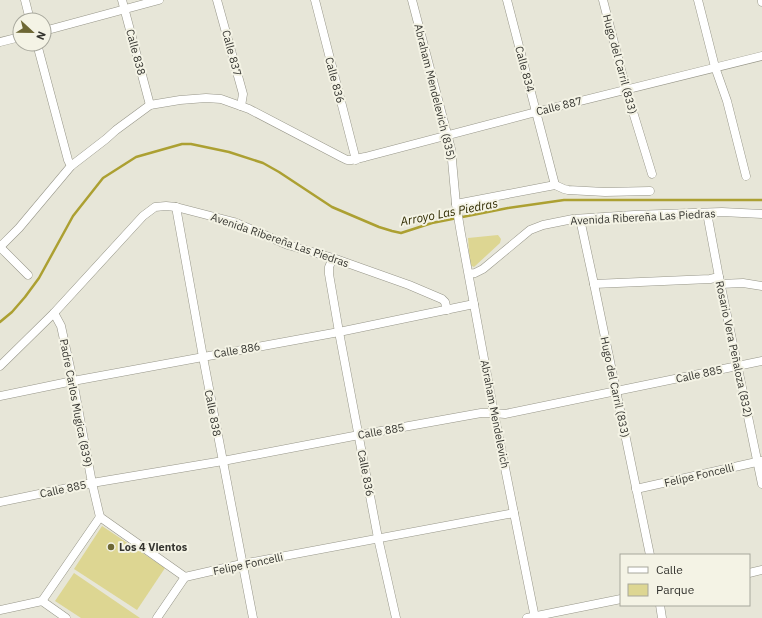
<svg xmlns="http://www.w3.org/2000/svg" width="762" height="618" viewBox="0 0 762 618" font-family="'IBM Plex Sans',sans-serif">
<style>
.green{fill:#ddd692}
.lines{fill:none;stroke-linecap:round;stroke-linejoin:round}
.stream{stroke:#aca032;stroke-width:2.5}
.minor-casing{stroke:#979689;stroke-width:9}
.minor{stroke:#fff;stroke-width:8}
.poi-dot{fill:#6d6734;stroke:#f4f3e5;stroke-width:1.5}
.labels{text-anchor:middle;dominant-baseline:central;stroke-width:4;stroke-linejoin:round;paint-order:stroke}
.street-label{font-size:11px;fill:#34342f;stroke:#f4f3e5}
.poi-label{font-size:11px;font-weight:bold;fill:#34342f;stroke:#f4f3e5;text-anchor:start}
.water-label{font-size:12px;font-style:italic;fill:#302b00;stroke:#f4f3e5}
</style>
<rect width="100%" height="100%" fill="#e7e6d8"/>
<g class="green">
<path d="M498,235L501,239L500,243L474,267L470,265L468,238Z"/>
<path d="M102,526L165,568L137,610L74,569Z"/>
<path d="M74,573L140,618H81L55,601Z"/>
</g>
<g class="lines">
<path class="stream" d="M0,322L12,312L25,297L39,278L73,216L103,178L136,157L182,144H191L229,152L263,163L279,172L332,207L379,227L392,231L401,233L432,223L508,208L564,200H762"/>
<defs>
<g id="minor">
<path d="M25,0L30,20"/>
<path d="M122,0L150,105"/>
<path d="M217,0L243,94L241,106"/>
<path d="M315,0L356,160"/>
<path d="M412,0L451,149L456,204L461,234L494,413L535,618"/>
<path d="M507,0L555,185"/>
<path d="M603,0L626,89L652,174"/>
<path d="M698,0L715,67L727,101L746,176"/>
<path d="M762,0V2"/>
<path d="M44,31L159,0"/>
<path d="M0,42L20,37"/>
<path d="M37,44L68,160L71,166"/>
<path d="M456,204L555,185L564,189L568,190L605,192L650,191"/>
<path d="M176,207L203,357L253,618"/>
<path d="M707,213L719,277L762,484"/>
<path d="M580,219L594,284L650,555"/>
<path d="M0,247L19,228L71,166L106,139L116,130L150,105L180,100L206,98L221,99L249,109L341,157L347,160H351L365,157L536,112L762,56"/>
<path d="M0,247L28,275"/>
<path d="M333,258L329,267V274L339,332L378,538L396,618"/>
<path d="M469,274L475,273L483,269L530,230L543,225L573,219L634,215L722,212L762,214"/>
<path d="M594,284L710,279L719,277"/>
<path d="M720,284L743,283L762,286"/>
<path d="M54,313L61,326L73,381L92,483L100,517"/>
<path d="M0,366L54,313L143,216L155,207L166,206L176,207L234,222L288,245L333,258L409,285L442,299L445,302L447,310"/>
<path d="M0,396L73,381L339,332L474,304"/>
<path d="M636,489L761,461"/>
<path d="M0,502L92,483L223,461L359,435L481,413H494L505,414L762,361"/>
<path d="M749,573L762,570"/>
<path d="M42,601L100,517L185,577L242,564L514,513"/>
<path d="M660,605L662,618"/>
<path d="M0,610L42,601L66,618"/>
<path d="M157,618L185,577"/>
<path d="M527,618L621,599"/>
</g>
</defs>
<use href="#minor" class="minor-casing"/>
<use href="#minor" class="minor"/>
</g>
<circle class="poi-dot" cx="111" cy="547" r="4"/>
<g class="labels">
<g class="street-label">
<text transform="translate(136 52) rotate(75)">Calle 838</text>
<text transform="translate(232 53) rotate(75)">Calle 837</text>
<text transform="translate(620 64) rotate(75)">Hugo del Carril (833)</text>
<text transform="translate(525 69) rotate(75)">Calle 834</text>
<text transform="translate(335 80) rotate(75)">Calle 836</text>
<text transform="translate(435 92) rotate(76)">Abraham Mendelevich (835)</text>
<text transform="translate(559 106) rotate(-14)">Calle 887</text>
<text transform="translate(643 217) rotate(-3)">Avenida Ribereña Las Piedras</text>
<text transform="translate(280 240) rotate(19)">Avenida Ribereña Las Piedras</text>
<text transform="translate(734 349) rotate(78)">Rosario Vera Peñaloza (832)</text>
<text transform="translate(237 350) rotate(-10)">Calle 886</text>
<text transform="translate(699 374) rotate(-12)">Calle 885</text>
<text transform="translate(615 387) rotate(78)">Hugo del Carril (833)</text>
<text transform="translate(76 403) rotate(79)">Padre Carlos Mugica (839)</text>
<text transform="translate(213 413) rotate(79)">Calle 838</text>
<text transform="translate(495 414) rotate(79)">Abraham Mendelevich</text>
<text transform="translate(381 431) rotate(-10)">Calle 885</text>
<text transform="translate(366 473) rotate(79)">Calle 836</text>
<text transform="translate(699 475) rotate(-13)">Felipe Foncelli</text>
<text transform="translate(63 489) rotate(-12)">Calle 885</text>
<text transform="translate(248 564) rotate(-12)">Felipe Foncelli</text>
</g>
<g class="poi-label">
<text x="119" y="547">Los 4 Vientos</text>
</g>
<g class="water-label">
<text transform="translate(449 212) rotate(-11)">Arroyo Las Piedras</text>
</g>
</g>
<rect x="620" y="554" width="130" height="52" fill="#f4f3e5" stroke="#a7a79c"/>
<rect x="628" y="567" width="20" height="6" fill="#ffffff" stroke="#a7a79c"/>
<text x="656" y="574" font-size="12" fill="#34342f">Calle</text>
<rect x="628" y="584" width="20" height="12" fill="#ddd692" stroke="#a7a79c"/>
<text x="656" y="594" font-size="12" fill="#34342f">Parque</text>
<g transform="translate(32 32) rotate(112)"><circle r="19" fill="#f4f3e5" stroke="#a7a79c"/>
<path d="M0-3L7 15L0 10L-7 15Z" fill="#6d6734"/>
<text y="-6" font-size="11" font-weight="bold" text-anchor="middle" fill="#34342f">N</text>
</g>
</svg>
